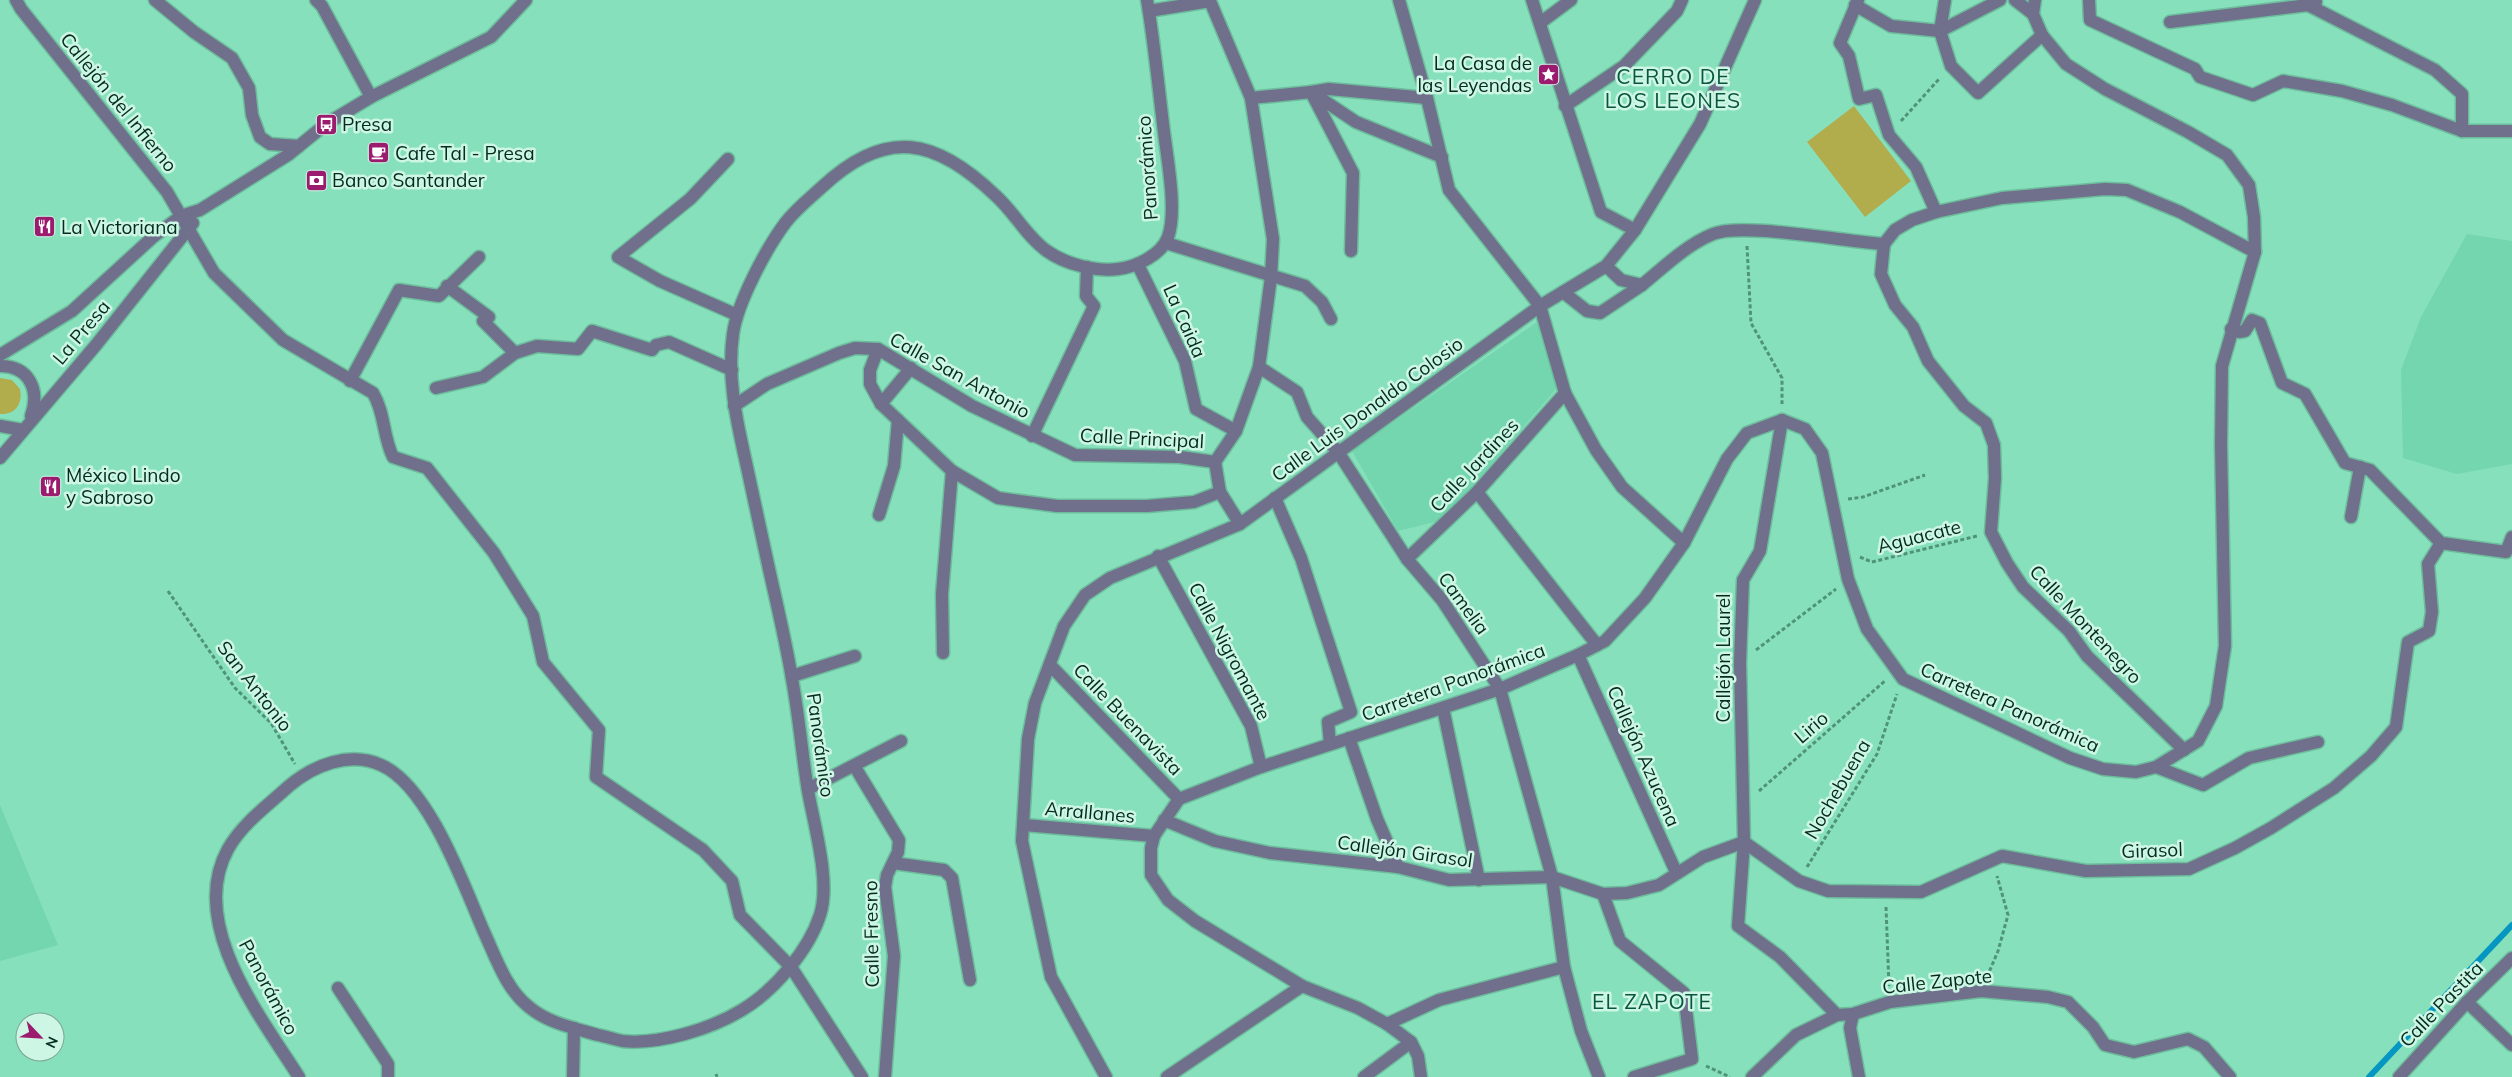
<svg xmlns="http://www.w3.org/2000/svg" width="2512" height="1077" viewBox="0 0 2512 1077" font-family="Mulish,sans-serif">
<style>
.built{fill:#73d6af}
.green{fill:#b1ad4d}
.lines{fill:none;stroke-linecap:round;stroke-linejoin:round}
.stream{stroke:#0597c1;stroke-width:6}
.minor-casing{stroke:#6dbc9c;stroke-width:15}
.path{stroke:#4f9379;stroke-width:3;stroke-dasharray:4 2.5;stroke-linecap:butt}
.minor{stroke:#706f8c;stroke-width:12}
.labels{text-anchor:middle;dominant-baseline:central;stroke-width:5;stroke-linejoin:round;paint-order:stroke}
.poi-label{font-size:19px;fill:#032b1e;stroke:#cdf6e4;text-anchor:start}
.street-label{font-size:19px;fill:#032b1e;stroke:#cdf6e4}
.quarter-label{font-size:21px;letter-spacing:1px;fill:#08563f;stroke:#cdf6e4}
</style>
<rect width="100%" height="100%" fill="#87e0bc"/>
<g class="built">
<path d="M2467,234L2512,241V464L2457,474L2403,458L2401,370L2421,317Z"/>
<path d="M1537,322L1557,388L1443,520L1398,531L1352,451Z"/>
<path d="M0,805L58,945L0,961Z"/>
</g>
<g class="green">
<path d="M1854,106L1911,181L1865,217L1807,142Z"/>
<path d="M0,378L12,380L20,389C23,404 15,415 0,414Z"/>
</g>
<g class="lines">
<path class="stream" d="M2369,1077L2512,925"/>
<defs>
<g id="minor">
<path d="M16,0L21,9L167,192L214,273L283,340L373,393C385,413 383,437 393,457L427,468L494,553L533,616L543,662L599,730L596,777L703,850L732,881L740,915L791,967L862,1077"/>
<path d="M155,0L194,32L232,58L249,88L252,115L260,137L270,144L299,146"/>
<path d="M316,0L322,6L371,97"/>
<path d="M1399,0L1427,98L1449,190L1540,306L1565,393L1596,450L1622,487L1684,543"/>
<path d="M1532,0L1601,212L1635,230"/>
<path d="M1858,0L1840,43L1849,56L1859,99L1876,95L1889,135L1916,167L1936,212"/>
<path d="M1945,0L1940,31L1951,66L1978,93L2042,35"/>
<path d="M2015,0L2033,14"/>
<path d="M2089,0L2090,20L2195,69L2200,77L2253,95L2283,81L2342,91L2392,105L2462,131H2512"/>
<path d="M2314,0L2308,5L2435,70L2462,94V131"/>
<path d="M1855,5L1891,26L1940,31L2000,0"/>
<path d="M1149,11L1210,1L1251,98L1273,239L1271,277L1259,367L1236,431L1215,462"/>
<path d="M2170,22L2308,5L2316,2"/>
<path d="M1540,23L1571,0"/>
<path d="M1251,98L1311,92L1356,122L1442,157"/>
<path d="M1565,106L1624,66L1677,11L1682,0"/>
<path d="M728,159L690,199L618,257L660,281L737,315"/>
<path d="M1166,243L1305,286L1322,302L1331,319"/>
<path d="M1884,244L1881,274L1895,305L1913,327L1928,361L1964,406L1986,423L1994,445L1995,478L1991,532L2007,563L2023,587L2069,631L2087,656L2184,750"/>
<path d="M1884,244L1895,230L1912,220L1936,212L2002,198L2105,189L2127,190L2180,212L2255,252"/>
<path d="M1351,251L1353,173L1311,92L1329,89L1427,98"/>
<path d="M1138,265L1185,361L1196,409L1236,431"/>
<path d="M1606,266L1621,280L1642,285C1664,267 1686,245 1713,234C1742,222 1848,242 1884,244"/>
<path d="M447,286L489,317L483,321L515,353"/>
<path d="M1563,292L1587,311L1600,313L1642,285"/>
<path d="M2231,329L2239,332L2245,331L2252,320L2260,323L2282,383L2305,394L2345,463L2370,470L2441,543L2506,552L2512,537"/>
<path d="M878,349L870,370V384L881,404L952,471L998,498L1057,506H1147L1194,502L1220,492"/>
<path d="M0,355L72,311L153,237L181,216L200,210L288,155L326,124L371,97L491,37L526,0"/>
<path d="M0,366C30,366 40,391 31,416"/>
<path d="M1259,367L1297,392L1307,417L1338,452L1407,559L1442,600L1500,689L1552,877L1564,967L1581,1031L1599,1077"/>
<path d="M350,381L399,290L439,296L479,257"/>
<path d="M436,388L483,377L515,353L537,346L578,349L592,331L652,350L656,345L669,342L732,370"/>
<path d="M881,404L911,368"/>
<path d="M734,406L767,384L839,353L855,348L878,349L972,406L1075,455L1180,457L1215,462"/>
<path d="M1782,420L1760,551L1743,580L1740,663L1744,842L1738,926L1780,957L1837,1015"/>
<path d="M0,426L23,430"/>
<path d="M1032,436L1094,306L1086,296L1087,267"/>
<path d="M0,458L96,345L193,223"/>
<path d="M1215,462L1220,492L1240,524"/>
<path d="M1477,492L1597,645"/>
<path d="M1275,498L1301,558L1351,712L1328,722L1330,744"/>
<path d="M879,515L894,466L898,420"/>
<path d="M2351,517L2360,467"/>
<path d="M1158,556L1251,726L1261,767"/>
<path d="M1407,559L1477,492L1565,393"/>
<path d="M943,653L942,594L952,471"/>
<path d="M1578,655L1676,872"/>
<path d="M1050,665L1179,799"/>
<path d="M792,676L855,656"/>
<path d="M1443,708L1479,880"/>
<path d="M1349,738L1377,819L1398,867"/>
<path d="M855,767L899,840L898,852L887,875L885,887L894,956L885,1077"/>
<path d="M2156,767L2203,785L2249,758L2318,742"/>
<path d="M808,789L901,741"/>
<path d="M1164,820L1215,841L1270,853L1398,867L1449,880L1552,877L1603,894L1627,893L1659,885L1703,857L1744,842"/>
<path d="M1024,825L1154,836"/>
<path d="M1744,842L1799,881L1828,891L1921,892L2002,856L2086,871L2189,869L2235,848L2271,828L2334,788L2371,756L2396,727L2408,642L2429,631L2432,612L2428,564L2441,543"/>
<path d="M893,863L944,870L952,878L970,980"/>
<path d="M1603,894L1620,941L1684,993L1692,1059L1634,1077"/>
<path d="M338,988L388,1064V1077"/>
<path d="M2467,1002L2512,1045"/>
<path d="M1853,1014L1850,1028L1859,1077"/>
<path d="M1387,1024L1439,1000L1564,967"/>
<path d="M299,1077C260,1016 187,923 228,849C242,824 267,806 289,786C314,765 349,751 381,765C429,786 464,886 484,932C496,958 506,989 529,1007C548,1023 574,1028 598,1035C600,1035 621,1041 622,1041C659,1045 711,1029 742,1010C774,991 809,950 820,915C831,882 814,825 808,791C802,754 799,716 792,679C786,642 777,605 769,569C761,532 753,495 745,458C736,418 727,376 733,334C737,303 767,247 786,222C796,209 810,198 822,187C886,127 936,138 996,196C1014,212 1027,237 1047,251C1065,264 1096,272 1118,269C1137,267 1162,254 1168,237C1178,210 1166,153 1163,124C1158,83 1154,41 1147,0"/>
<path d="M573,1077L574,1028"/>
<path d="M1106,1077L1051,977L1022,841L1028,739L1035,703L1064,626L1085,595L1110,578L1240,524L1540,306L1606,266L1635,230L1700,124L1755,0"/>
<path d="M1167,1077L1302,986"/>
<path d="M1364,1077L1411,1042"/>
<path d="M1421,1077L1418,1056L1411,1042L1387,1024L1358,1008L1302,986L1195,921L1168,900L1151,875V848L1154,836L1179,799L1261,767L1500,689L1578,655L1605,641L1645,598L1684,543L1727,459L1747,433L1782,420L1805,429L1822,453L1848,579L1867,629L1903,679L2070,758L2103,769L2136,772L2156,767L2198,741L2216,706L2225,646L2221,445L2222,366L2255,252L2254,217L2249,185L2227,155L2188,132L2105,89L2066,64L2042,35L2033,14L2035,0"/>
<path d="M1752,1077L1796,1035L1837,1015L1853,1014L1890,1002L1981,991L2048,997L2068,1002L2093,1027L2105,1045L2134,1052L2188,1039L2204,1047L2230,1077"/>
<path d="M2399,1077L2467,1002L2512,958"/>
</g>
</defs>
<use href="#minor" class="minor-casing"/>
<g class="path">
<path d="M1901,121L1940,78"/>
<path d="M1747,246L1751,323L1782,378V404"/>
<path d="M1848,499L1863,497L1925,475"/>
<path d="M1860,557L1872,562L1977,536"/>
<path d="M168,591L235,688L271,723L295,764"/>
<path d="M1756,650L1836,589"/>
<path d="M1759,791L1886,680"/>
<path d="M1807,867L1877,754L1897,694"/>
<path d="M1886,907L1889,986"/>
<path d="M1987,977L1998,951L2008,915L1997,876"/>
<path d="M1706,1066L1730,1077"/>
<path d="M716,1074L717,1077"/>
</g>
<use href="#minor" class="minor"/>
</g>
<defs>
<symbol id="sight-square" viewBox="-11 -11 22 22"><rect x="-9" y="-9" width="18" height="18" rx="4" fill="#9b1b6f" stroke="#cdf6e4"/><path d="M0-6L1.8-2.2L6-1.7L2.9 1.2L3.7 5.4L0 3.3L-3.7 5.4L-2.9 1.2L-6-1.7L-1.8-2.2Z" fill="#fff"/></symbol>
<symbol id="bus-square" viewBox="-11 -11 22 22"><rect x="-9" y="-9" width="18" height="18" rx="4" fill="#9b1b6f" stroke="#cdf6e4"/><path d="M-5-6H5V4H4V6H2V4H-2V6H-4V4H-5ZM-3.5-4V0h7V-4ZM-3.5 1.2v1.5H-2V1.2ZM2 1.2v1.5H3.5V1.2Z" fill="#fff"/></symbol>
<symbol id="cafe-square" viewBox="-11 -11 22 22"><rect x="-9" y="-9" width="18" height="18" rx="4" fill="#9b1b6f" stroke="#cdf6e4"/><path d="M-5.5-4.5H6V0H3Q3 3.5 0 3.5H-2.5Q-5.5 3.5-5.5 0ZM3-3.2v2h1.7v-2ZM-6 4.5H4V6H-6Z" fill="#fff"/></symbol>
<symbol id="bank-square" viewBox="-11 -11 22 22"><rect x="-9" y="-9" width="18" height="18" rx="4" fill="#9b1b6f" stroke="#cdf6e4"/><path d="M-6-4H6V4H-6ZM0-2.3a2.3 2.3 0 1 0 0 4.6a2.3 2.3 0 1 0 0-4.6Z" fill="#fff"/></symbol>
<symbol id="restaurant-square" viewBox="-11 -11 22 22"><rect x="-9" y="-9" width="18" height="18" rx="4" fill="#9b1b6f" stroke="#cdf6e4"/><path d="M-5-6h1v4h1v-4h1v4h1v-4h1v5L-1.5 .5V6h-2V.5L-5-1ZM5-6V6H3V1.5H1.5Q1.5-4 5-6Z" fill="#fff"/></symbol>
</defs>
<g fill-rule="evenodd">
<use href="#sight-square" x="1536" y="62" width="25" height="25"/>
<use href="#bus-square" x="314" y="112" width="25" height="25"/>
<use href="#cafe-square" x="366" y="140" width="25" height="25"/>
<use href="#bank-square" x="304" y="168" width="25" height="25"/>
<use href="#restaurant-square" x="32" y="214" width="25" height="25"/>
<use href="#restaurant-square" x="38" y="474" width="25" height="25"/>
</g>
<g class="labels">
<g class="poi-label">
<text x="1532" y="63" text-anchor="end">La Casa de<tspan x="1532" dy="22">las Leyendas</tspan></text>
<text x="342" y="124">Presa</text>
<text x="395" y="153">Cafe Tal - Presa</text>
<text x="332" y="180">Banco Santander</text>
<text x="61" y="227">La Victoriana</text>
<text x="66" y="475">México Lindo<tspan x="66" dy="22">y Sabroso</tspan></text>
</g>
<g class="street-label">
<text transform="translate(119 102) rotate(51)">Callejón del Infierno</text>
<text transform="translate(1147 168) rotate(-94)">Panorámico</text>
<text transform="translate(1185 321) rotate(66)">La Caida</text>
<text transform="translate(81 332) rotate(-50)">La Presa</text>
<text transform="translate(960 375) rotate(29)">Calle San Antonio</text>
<text transform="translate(1367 409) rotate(-36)">Calle Luis Donaldo Colosio</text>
<text transform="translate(1142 438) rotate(3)">Calle Principal</text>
<text transform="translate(1474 465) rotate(-47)">Calle Jardines</text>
<text transform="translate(1919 536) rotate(-14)">Aguacate</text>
<text transform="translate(1464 603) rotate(54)">Camelia</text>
<text transform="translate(2086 624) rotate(47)">Calle Montenegro</text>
<text transform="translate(1230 651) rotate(62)">Calle Nigromante</text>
<text transform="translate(1723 658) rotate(-90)">Callejón Laurel</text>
<text transform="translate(1453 682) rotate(-20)">Carretera Panorámica</text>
<text transform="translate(255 686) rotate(52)">San Antonio</text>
<text transform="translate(2010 707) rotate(24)">Carretera Panorámica</text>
<text transform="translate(1128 719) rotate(46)">Calle Buenavista</text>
<text transform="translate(1811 727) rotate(-41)">Lirio</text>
<text transform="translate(821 745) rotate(82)">Panorámico</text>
<text transform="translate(1644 756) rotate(66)">Callejón Azucena</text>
<text transform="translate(1837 789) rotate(-60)">Nochebuena</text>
<text transform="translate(1090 812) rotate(5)">Arrallanes</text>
<text transform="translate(2152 850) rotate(-2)">Girasol</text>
<text transform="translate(1405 851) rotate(8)">Callejón Girasol</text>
<text transform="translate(871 934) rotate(-91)">Calle Fresno</text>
<text transform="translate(1937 981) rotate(-6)">Calle Zapote</text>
<text transform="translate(269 987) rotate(62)">Panorámico</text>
<text transform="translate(2441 1004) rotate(-46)">Calle Pastita</text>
</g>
<g class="quarter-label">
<text x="1673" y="76">CERRO DE<tspan x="1673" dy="24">LOS LEONES</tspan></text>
<text x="1652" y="1001">EL ZAPOTE</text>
</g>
</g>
<g transform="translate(40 1037) rotate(115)"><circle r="24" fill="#cdf6e4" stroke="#7ca595"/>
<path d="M0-4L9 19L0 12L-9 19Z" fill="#9b1b6f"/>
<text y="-8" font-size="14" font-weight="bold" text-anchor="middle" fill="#032b1e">N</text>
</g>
</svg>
